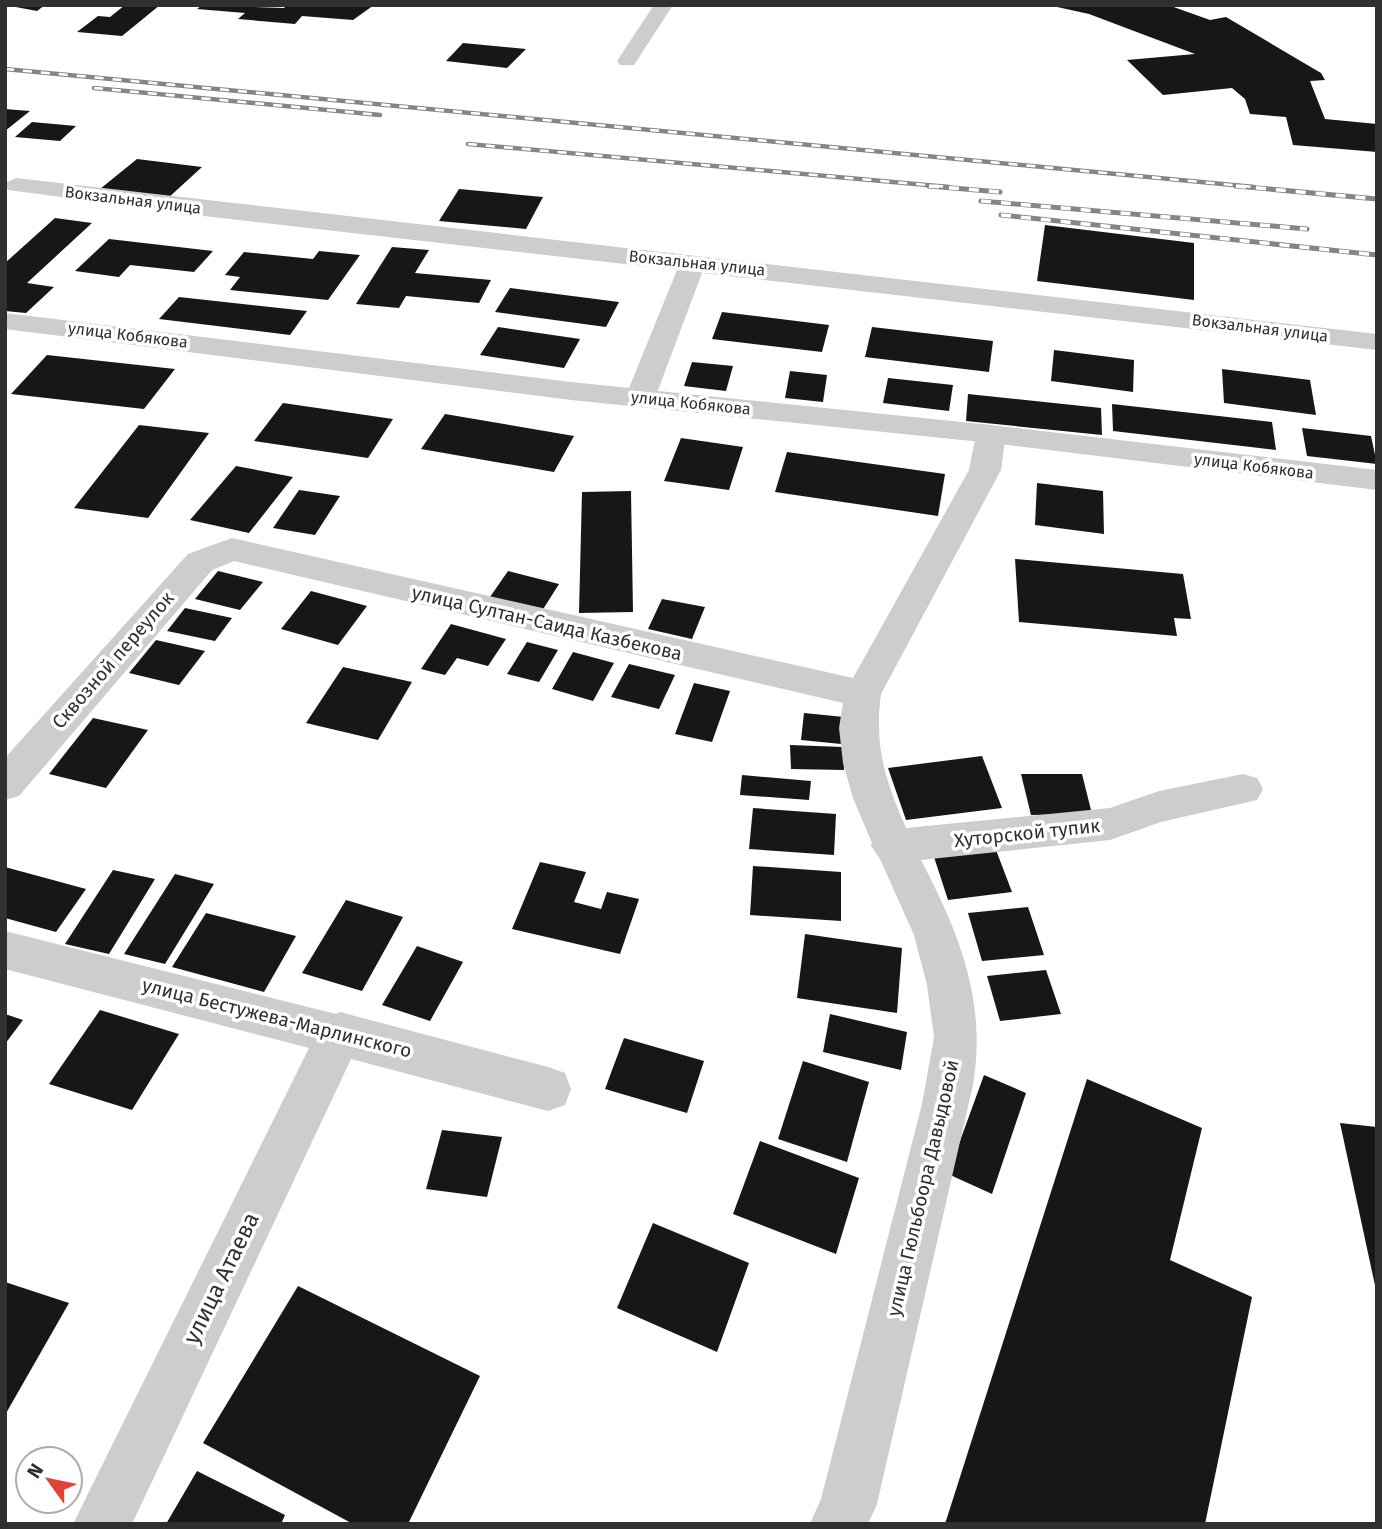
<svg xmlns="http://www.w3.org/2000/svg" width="1382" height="1529" viewBox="0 0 1382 1529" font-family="'Fira Sans',sans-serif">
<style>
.building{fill:#171717}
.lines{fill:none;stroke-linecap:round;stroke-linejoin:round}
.minor{fill:#cdcdcd;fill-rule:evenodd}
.tertiary{fill:#cdcdcd;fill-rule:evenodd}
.rail-far1-casing{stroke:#858585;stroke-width:4.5}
.rail-casing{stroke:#858585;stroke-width:5}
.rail-far1{stroke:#fff;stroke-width:2.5;stroke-dasharray:9;stroke-linecap:butt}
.rail{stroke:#fff;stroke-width:3.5;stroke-dasharray:10;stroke-linecap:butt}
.labels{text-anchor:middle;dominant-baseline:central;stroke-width:7;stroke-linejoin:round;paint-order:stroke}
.far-street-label{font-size:16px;fill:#303030;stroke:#fff}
.street-label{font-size:19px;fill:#303030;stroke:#fff}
.near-street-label{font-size:23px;fill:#303030;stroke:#fff}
</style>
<rect width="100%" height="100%" fill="#fff"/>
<g class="building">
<path d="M5,5H45L37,11Z"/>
<path d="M125,5H160L122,36L77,32L98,16L110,17Z"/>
<path d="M202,5L284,8L287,5H374L353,20L302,16L295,24L238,19L245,13L197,9Z"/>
<path d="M1048,5H1168L1210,20L1226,17L1321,73L1325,80L1310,81L1325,119L1377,124V152L1293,145L1286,117L1250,114L1245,99L1232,88L1163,95L1127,60L1195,54L1089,14Z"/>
<path d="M463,43L526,49L507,68L446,61Z"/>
<path d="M5,109L30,111L5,131Z"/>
<path d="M32,122L76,126L60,141L15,137Z"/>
<path d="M137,159L202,167L167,199L100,189Z"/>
<path d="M459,189L543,197L526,229L439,221Z"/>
<path d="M55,218L92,223L27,283L54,287L26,313L5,311V263Z"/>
<path d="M1045,225L1194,243V300L1037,281Z"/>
<path d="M109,239L213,251L194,272L130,265L119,277L75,271Z"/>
<path d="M392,247L429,250L415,273L491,280L479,303L406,296L399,308L356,304Z"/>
<path d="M319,251L360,255L328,300L230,290L240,277L225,275L244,252L313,259Z"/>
<path d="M510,288L619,302L606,327L495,312Z"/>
<path d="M179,297L307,311L290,335L159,319Z"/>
<path d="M722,312L829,325L822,352L712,339Z"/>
<path d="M498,327L580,339L564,368L480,355Z"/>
<path d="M872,327L993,341L989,372L865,357Z"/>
<path d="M1054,350L1134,360L1133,392L1051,381Z"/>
<path d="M47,355L175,369L144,409L11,394Z"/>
<path d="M692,362L733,366L726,391L684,386Z"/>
<path d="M1222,369L1310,380L1316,415L1224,403Z"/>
<path d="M790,371L827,375L823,402L785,398Z"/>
<path d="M888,378L953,385L949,411L883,403Z"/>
<path d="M968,394L1101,408L1102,435L966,421Z"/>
<path d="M283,403L393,419L368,458L254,441Z"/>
<path d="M1112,404L1272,422L1276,450L1113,431Z"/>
<path d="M445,414L574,436L554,472L421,449Z"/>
<path d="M139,425L209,433L148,518L74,508Z"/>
<path d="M1302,428L1371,436L1377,464L1307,456Z"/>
<path d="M681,438L743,447L729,490L664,481Z"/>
<path d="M787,452L945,474L938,516L775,492Z"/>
<path d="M236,466L293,477L249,533L190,520Z"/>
<path d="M1037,483L1103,491L1104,534L1035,525Z"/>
<path d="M299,490L340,496L315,535L273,528Z"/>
<path d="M631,491L633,612L579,613L582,492Z"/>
<path d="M1015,559L1183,574L1191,619L1174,618L1177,636L1019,622Z"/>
<path d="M218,571L263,582L240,610L195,599Z"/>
<path d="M508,571L559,584L542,611L490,597Z"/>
<path d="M311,591L367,606L338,645L281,629Z"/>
<path d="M662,599L705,607L692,639L648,629Z"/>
<path d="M185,608L232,618L215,641L167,631Z"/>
<path d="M451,624L506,639L488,666L457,658L445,675L421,669Z"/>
<path d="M156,640L205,651L179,685L129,673Z"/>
<path d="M527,642L558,650L539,682L507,674Z"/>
<path d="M573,652L614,663L593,701L552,689Z"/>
<path d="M629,664L675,675L659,709L611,697Z"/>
<path d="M343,667L412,682L378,740L306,723Z"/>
<path d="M694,683L730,691L712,742L675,734Z"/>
<path d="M804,713L844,717L841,744L801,740Z"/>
<path d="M93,718L148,730L106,788L49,774Z"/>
<path d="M790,745L843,747L844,770L791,769Z"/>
<path d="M982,756L1002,808L906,820L888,768Z"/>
<path d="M1021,774H1082L1092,814L1031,815Z"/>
<path d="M742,775L811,781L809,800L740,795Z"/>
<path d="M753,808L836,814L834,855L749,849Z"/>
<path d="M996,850L1012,892L948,900L934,857Z"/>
<path d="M540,862L586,872L574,902L601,909L607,892L639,899L620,954L512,929Z"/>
<path d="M753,866L841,872V921L750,915Z"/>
<path d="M5,867L86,889L56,932L5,918Z"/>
<path d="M113,870L155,879L109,954L65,944Z"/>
<path d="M175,874L214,884L165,964L124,954Z"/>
<path d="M346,900L403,917L362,991L302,973Z"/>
<path d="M1028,907L1044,955L982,961L968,913Z"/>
<path d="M206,913L296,936L264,992L172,967Z"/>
<path d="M805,934L902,948L897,1013L797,998Z"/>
<path d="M417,946L463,962L430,1021L382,1005Z"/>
<path d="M1046,970L1061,1014L1000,1021L987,976Z"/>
<path d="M100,1010L179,1034L132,1110L49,1084Z"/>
<path d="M5,1014L23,1020L5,1044Z"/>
<path d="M830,1014L907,1032L901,1070L823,1052Z"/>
<path d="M624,1038L704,1061L687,1113L605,1089Z"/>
<path d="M803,1061L869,1082L847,1162L778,1139Z"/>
<path d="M984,1075L1026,1093L992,1194L948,1174Z"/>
<path d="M1087,1079L1202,1128L1170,1260L1252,1297L1205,1524H945Z"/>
<path d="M1340,1123L1377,1127V1290H1376Z"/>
<path d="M442,1130L502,1137L487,1197L426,1189Z"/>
<path d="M760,1141L859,1178L836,1254L733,1214Z"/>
<path d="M653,1223L749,1263L717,1352L617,1308Z"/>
<path d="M5,1282L69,1303L5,1415Z"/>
<path d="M298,1286L480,1376L408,1524H353L203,1443Z"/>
<path d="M197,1471L285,1515L281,1524H166Z"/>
</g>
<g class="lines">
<g class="minor">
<path d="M654,5H673L634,65H620L617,61Z"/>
<path d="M16,178L1377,334V350L702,273L655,398L650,404L640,407L630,404L625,398L677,270L204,216L8,190L5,183Z"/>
<path d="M991,425L1002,428L1006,434L1001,470L881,694C874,746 885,780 906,828L1110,808L1159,791L1243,774L1257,778L1263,789L1257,800L1161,822L1110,840L921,860C959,933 987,1000 973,1085L877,1504L868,1524H810L821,1499L922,1104L934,1037L927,985L914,935L880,859L871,846L872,843L853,798L843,763L839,728L843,703L234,561L212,570L19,796L5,800V758L188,554L232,538L853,678L969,470L976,434L980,428Z"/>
<path d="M5,931L336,1014L340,1012L548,1067L565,1073L571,1089L565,1105L548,1111L351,1059L132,1524H73L309,1048L5,969Z"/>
</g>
<path class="tertiary" d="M5,313L571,382L991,425L1377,470V490L991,443L571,400L5,329Z"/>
<defs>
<g id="rail-far1">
<path d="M5,69L1254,187"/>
<path d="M94,88L380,115"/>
<path d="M468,144L949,187"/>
</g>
<g id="rail">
<path d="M929,186L1000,192"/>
<path d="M1236,186L1377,199"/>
<path d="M981,201L1307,229"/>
<path d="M1001,215L1377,255"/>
</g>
</defs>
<use href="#rail-far1" class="rail-far1-casing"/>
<use href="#rail" class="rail-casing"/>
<use href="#rail-far1" class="rail-far1"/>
<use href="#rail" class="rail"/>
</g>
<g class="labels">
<g class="far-street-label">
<text transform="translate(133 200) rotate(7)">Вокзальная улица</text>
<text transform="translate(697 263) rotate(6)">Вокзальная улица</text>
<text transform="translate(1260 328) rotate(7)">Вокзальная улица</text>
<text transform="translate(128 335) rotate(7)">улица Кобякова</text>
<text transform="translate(691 403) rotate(6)">улица Кобякова</text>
<text transform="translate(1254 466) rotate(7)">улица Кобякова</text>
</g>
<g class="street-label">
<text transform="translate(547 623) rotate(13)">улица Султан-Саида Казбекова</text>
<text transform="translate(113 660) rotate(-49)">Сквозной переулок</text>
<text transform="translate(1027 833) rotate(-6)">Хуторской тупик</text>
<text transform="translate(277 1018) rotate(14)">улица Бестужева-Марлинского</text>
<text transform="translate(923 1188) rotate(-77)">улица Гюльбоора Давыдовой</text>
</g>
<g class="near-street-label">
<text transform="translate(221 1278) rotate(-64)">улица Атаева</text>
</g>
</g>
<rect width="1382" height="1529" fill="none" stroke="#303030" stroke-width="14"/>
<g transform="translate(49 1480) rotate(303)"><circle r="33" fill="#ffffff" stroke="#acacac" stroke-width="2"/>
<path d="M0-5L12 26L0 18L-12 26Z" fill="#e24337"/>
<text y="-10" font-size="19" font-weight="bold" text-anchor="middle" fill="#303030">N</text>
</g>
</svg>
